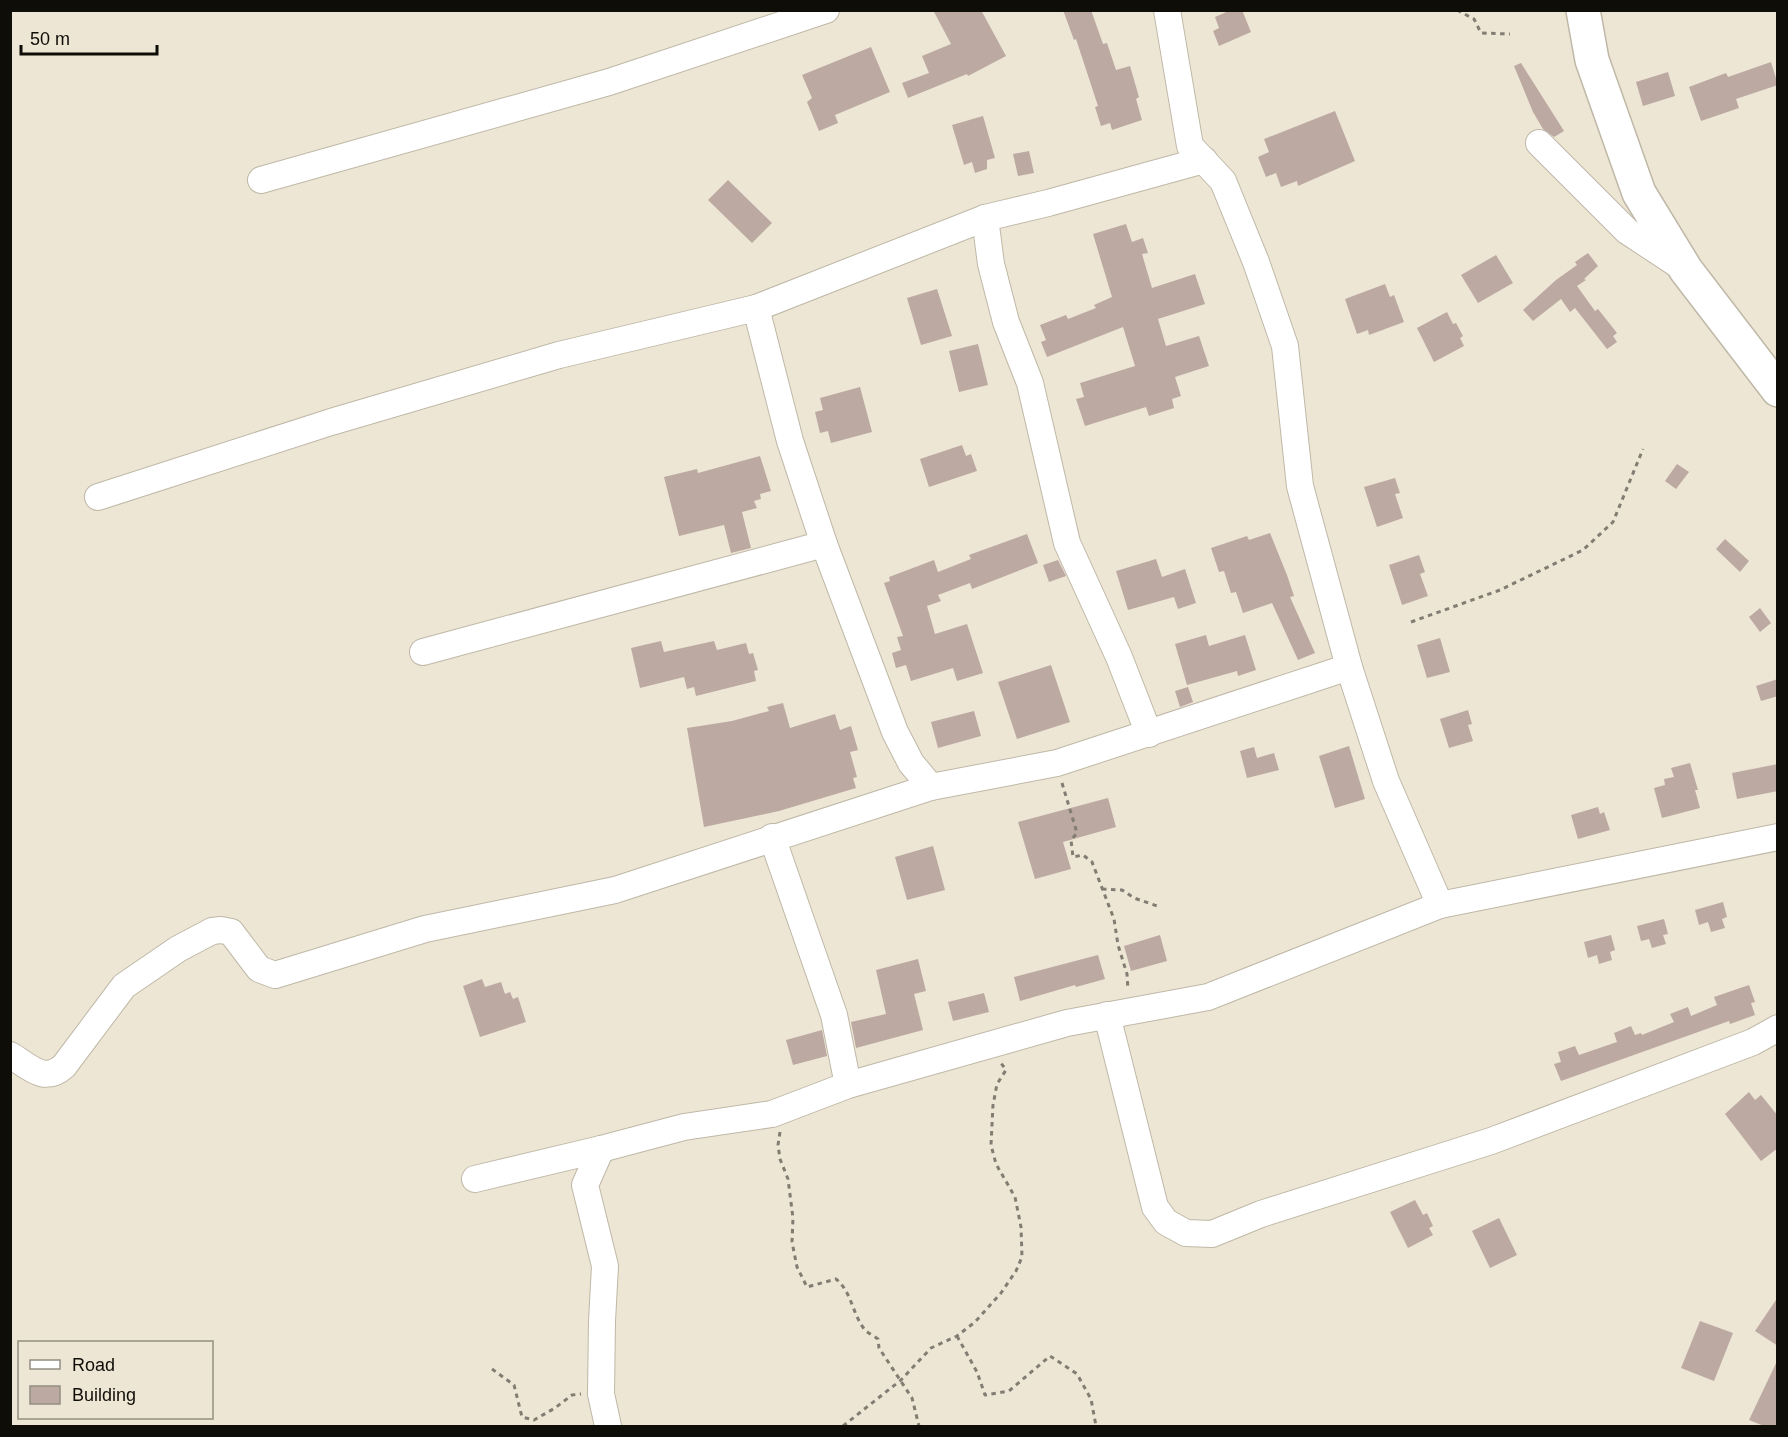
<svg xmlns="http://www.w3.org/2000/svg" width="1788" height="1437" viewBox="0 0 1788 1437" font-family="Helvetica,sans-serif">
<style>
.building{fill:#bca9a2}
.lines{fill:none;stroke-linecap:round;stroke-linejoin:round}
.minor-casing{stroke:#bfb8a7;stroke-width:28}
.major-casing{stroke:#bfb8a7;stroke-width:36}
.path{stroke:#827d72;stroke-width:3;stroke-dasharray:4.5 4.5;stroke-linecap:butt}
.minor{stroke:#fff;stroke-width:26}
.major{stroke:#fff;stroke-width:33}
</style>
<rect width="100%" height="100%" fill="#ede6d5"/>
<g class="building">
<path d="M933,10H981L1006,56L968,76L967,74L908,98L902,83L929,73L922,56L951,44Z"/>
<path d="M1063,10H1091L1103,44L1107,43L1116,70L1130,66L1139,97L1136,99L1142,120L1112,130L1110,123L1101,126L1095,107L1098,106L1076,39L1074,40Z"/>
<path d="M1231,10H1242L1251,32L1219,46L1213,31L1219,28L1215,17Z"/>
<path d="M871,47L890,92L835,115L838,123L819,131L807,102L812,98L802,75Z"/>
<path d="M1771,62L1778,85L1736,99L1739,108L1701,121L1689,87L1726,73L1728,77Z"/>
<path d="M1521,63L1564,131L1554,137L1543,129L1533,112L1514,66Z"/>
<path d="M1668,72L1675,96L1643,106L1636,82Z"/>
<path d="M1335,111L1355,161L1298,186L1297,181L1281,187L1276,173L1266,177L1258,157L1269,152L1264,139Z"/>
<path d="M983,116L995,158L987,160V169L975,173L972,162L964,165L952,125Z"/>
<path d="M1029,151L1034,173L1018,176L1013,154Z"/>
<path d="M728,180L772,223L752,243L708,200Z"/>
<path d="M1126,224L1132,242L1143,238L1148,253L1142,254L1152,288L1195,274L1205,304L1158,319L1166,346L1199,336L1209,366L1175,377L1181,396L1172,399L1174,408L1149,416L1146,407L1085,426L1076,399L1084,397L1080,383L1135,366L1123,327L1047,357L1041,342L1046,340L1040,325L1066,315L1068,319L1096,308L1094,305L1112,297L1093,234Z"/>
<path d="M1588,253L1598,266L1584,279L1586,280L1577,286L1595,311L1598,309L1617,333L1613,336L1617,342L1607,349L1575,308L1570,312L1561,299L1533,321L1523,310L1556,280L1577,265L1575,262Z"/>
<path d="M1496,255L1513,283L1478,303L1461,275Z"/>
<path d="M1385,284L1390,297L1394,295L1404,322L1369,335L1368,330L1357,334L1345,299Z"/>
<path d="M937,289L952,336L921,345L907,298Z"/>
<path d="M1447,312L1453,324L1456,323L1463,336L1460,338L1464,346L1434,362L1417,328Z"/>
<path d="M978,344L988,385L959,392L949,351Z"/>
<path d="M860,387L872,432L831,443L828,431L820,433L815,412L823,410L820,398Z"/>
<path d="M962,445L966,456L971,454L977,471L929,487L920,459Z"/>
<path d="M760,456L771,491L760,494L761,499L754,501L757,508L742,512L751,548L731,553L724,525L679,536L664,477L697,469L698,473Z"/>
<path d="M1677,464L1689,472L1676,489L1665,481Z"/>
<path d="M1395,478L1400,493L1395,494L1403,518L1377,527L1364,487Z"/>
<path d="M1270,533L1287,575L1294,596L1290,597L1315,653L1298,660L1272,603L1243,613L1236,592L1231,593L1224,571L1219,572L1211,548L1247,536L1249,540Z"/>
<path d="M1027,534L1038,563L972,589L970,583L938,595L941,601L927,606L935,634L967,624L983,673L957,681L953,668L911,681L906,665L896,668L892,653L901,650L897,637L903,636L884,583L890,581L889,577L934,560L938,572L971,559L969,555Z"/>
<path d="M1725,539L1749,561L1740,572L1716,549Z"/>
<path d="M1419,555L1425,572L1420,574L1428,596L1402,605L1389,565Z"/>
<path d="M1156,559L1162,577L1185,569L1196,603L1178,609L1174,597L1128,610L1116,571Z"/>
<path d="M1058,560L1066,576L1049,582L1043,565Z"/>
<path d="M1760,608L1771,623L1760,632L1749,617Z"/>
<path d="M1206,635L1209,646L1245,635L1256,670L1238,676L1237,671L1187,685L1175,644Z"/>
<path d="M1440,638L1450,672L1427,678L1417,645Z"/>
<path d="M661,641L664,652L714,641L717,650L746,643L749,654L753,653L758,670L754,671L756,681L696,696L694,687L687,689L684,677L640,688L631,648Z"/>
<path d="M1051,665L1070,722L1017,739L998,682Z"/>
<path d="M1778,679V696L1761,701L1756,686Z"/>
<path d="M1188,687L1193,702L1180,707L1175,691Z"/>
<path d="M783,703L790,728L835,714L840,730L851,726L858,750L850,752L857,777L853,778L856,788L779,811L704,827L687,728L732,721L769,711L767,707Z"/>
<path d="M1468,710L1472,724L1468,725L1473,741L1449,748L1440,719Z"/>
<path d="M974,711L981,736L938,748L931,722Z"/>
<path d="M1349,746L1365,799L1335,808L1319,756Z"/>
<path d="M1254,747L1257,758L1274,753L1279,770L1247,778L1240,751Z"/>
<path d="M1690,763L1698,790H1695L1700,808L1662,818L1654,788L1665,785L1664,779L1674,777L1671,768Z"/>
<path d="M1778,764V791L1737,799L1732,773Z"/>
<path d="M1108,798L1116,827L1063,842L1071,869L1035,879L1018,822Z"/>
<path d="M1598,807L1600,814L1604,812L1610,830L1578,839L1571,815Z"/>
<path d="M933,846L945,890L907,900L895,857Z"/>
<path d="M1723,902L1727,917L1722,919L1725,928L1711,932L1708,922L1699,925L1695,910Z"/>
<path d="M1664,919L1668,934L1663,935L1666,944L1652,948L1649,939L1641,941L1637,926Z"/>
<path d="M1160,935L1167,961L1131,971L1124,946Z"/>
<path d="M1611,935L1615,950L1610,952L1612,960L1599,964L1597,955L1588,958L1584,942Z"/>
<path d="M1098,955L1105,979L1076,987L1075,985L1020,1001L1014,977Z"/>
<path d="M918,959L926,991L914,994L923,1030L856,1048L851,1022L886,1014L876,970Z"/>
<path d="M482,979L485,987L501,982L505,994L510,992L513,999L518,997L526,1022L480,1037L463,986Z"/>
<path d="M1749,985L1755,1002L1751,1003L1755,1015L1730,1024L1729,1021L1561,1081L1554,1064L1561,1062L1558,1052L1575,1046L1579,1055L1617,1042L1614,1033L1631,1026L1635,1035L1641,1033L1642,1035L1674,1022L1670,1014L1688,1007L1691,1016L1717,1005L1714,997Z"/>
<path d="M984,993L989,1012L953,1021L948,1002Z"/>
<path d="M822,1030L827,1056L793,1065L786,1040Z"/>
<path d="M1749,1092L1755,1100L1761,1095L1778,1116V1148L1761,1161L1725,1114Z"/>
<path d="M1415,1200L1423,1215L1427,1213L1433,1226L1429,1228L1433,1235L1408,1248L1390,1212Z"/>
<path d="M1499,1218L1517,1255L1490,1268L1472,1231Z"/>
<path d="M1778,1297V1346L1755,1331Z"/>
<path d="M1700,1321L1733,1333L1714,1381L1681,1368Z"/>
<path d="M1778,1359V1426H1764L1749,1420Z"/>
</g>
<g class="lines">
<defs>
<g id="minor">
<path d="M1167,10L1190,146L1223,181L1256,262L1285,346L1300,486L1349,667L1386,781L1440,905"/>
<path d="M1539,143L1627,231L1683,268"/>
<path d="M261,180L609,82L826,10"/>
<path d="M985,218L991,264L1006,322L1030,383L1067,543L1119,657L1149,734"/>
<path d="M756,308L790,441L824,544L895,732L911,763L931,787"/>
<path d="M98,497L331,422L559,355L756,308L985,218L1048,203L1204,160"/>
<path d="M423,652L824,544"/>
<path d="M772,837L834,1015L848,1085"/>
<path d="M1107,1015L1155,1207L1166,1222L1186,1233L1212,1234L1261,1214L1491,1141L1753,1042L1778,1028"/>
<path d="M10,1055C30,1067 44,1084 64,1066L124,986L178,949L212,931L221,930L231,932L259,969L275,975L425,929L615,890L931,787L1057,763L1349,667"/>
<path d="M601,1149L585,1185L605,1266L602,1321L601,1394L608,1426"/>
<path d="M475,1179L601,1149L684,1127L772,1114L848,1085L1067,1023L1208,997L1440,905L1778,837"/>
</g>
<path id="major" d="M1583,10L1592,60L1639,193L1686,270L1778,390"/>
</defs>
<use href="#minor" class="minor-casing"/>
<use href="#major" class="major-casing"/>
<g class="path">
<path d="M1457,10L1474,19L1481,33L1510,34"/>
<path d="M1411,622L1500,590L1583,550L1613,522L1643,449"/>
<path d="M1062,783L1077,833L1071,840L1073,857L1083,855L1092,862L1114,919L1118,945L1127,974L1128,990"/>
<path d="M1102,889L1122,890L1134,898L1160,907"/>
<path d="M780,1132L778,1145L780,1159L788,1179L793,1218L792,1242L797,1267L807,1287L836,1279C852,1292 852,1314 865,1330C868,1333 874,1336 878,1339L879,1348L912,1398L919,1426"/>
<path d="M957,1336L977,1372L985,1395L1009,1391L1050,1356L1077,1374L1091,1399L1096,1426"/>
<path d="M492,1369L514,1385L522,1417L534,1420L555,1408L572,1395L581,1394"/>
<path d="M843,1426L901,1380L931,1348L957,1336L975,1322L1001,1293L1016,1271L1022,1257L1021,1227L1015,1197L996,1164L991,1145L993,1105L997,1084L1006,1070L1001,1063"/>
</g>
<use href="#minor" class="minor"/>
<use href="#major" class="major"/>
</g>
<rect width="1788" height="1437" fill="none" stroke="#0f0d07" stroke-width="24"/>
<rect x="18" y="1341" width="195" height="78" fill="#ede6d5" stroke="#948f83" stroke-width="1.5"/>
<rect x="30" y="1360" width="30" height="9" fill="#ffffff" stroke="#948f83" stroke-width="1.5"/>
<text x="72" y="1371" font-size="18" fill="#0f0d07">Road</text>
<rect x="30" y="1386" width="30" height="18" fill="#bca9a2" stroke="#948f83" stroke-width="1.5"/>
<text x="72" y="1401" font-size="18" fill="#0f0d07">Building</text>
<path d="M21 45v9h136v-9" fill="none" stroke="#0f0d07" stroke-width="3"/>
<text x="30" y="45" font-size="18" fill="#0f0d07" stroke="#ede6d5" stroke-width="4.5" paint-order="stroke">50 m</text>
</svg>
